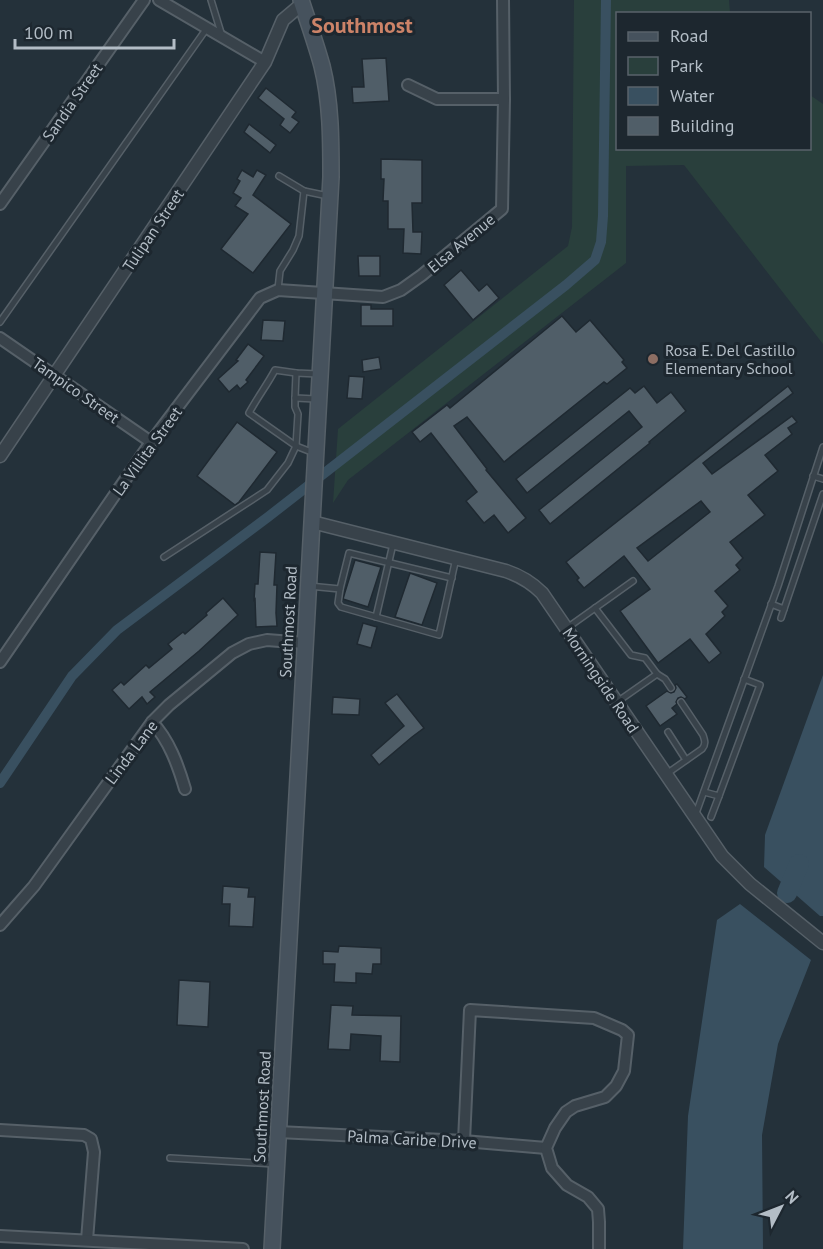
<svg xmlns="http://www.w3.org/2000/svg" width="823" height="1249" viewBox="0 0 823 1249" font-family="'PT Sans',sans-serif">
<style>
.green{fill:#293f3c}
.water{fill:#395060}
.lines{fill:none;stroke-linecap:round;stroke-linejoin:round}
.canal{stroke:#395060;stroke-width:10}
.river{stroke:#395060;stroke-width:20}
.building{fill:#505e68;stroke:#1f2931;stroke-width:1.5;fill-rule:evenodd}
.service-casing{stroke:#566068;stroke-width:8}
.minor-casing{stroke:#566068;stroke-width:14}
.tertiary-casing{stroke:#566068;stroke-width:15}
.secondary-casing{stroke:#566068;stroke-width:18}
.service{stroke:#38424a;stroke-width:5}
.minor{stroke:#38424a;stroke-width:10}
.tertiary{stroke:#38424a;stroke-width:12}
.secondary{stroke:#46525d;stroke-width:15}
.education-dot{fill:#8d6e63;stroke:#1d272f;stroke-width:2}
.labels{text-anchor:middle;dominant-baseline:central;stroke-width:6;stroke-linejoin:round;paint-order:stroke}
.street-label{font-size:16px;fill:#b3bdc6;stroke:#1d272f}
.poi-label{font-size:16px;fill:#b3bdc6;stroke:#1d272f;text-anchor:start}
.district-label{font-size:22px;font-weight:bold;fill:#cc8368;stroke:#1d272f}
</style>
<rect width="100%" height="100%" fill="#24313a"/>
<path class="green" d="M574,0H729L730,13L618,14V148H810V95L823,104V344L684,165L626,166V263L348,480L333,503L338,429L568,246L572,227Z"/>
<g class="water">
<path d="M823,675V916H820L764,867L765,835Z"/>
<path d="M740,904L811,960L778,1044L762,1135L763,1249H683L688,1116L717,920Z"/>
</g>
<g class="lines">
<path class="canal" d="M0,783L72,676L117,630L268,517L566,285L595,260L601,242L603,216L606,0"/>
<path class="river" d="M787,893L799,864"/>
</g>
<g class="building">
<path d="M386,58L389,101L353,103L352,87H364L362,59Z"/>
<path d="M266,88L296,112L292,117L299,122L290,133L280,125L284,119L258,98Z"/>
<path d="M249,124L276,145L270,153L244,132Z"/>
<path d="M381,159L422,160V203H412L413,232H422L421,254L403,253L404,229H388V201H383L384,179H381Z"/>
<path d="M242,170L253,177L257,170L266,175L253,195L291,224L253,273L221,249L248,214L235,206L241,198L233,193L240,181L237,179Z"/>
<path d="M358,256H380V276H359Z"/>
<path d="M461,270L479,291L487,284L499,298L473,320L444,285Z"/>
<path d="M361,305H371V309H393V326H361Z"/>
<path d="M562,316L576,332L590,320L624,360L622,362L627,368L607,384L604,382L595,389L504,462L467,417L454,426L487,469L486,470L526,518L508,533L494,515L484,523L466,501L477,492L431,433L420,442L412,432L447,405L450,408Z"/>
<path d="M263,320L285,321L283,341L261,340Z"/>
<path d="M248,344L264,356L246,380L248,382L240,389L237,385L229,392L218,379L238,361L236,360Z"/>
<path d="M379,357L381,369L363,372L362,360Z"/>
<path d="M349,376L364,377L362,399L347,398Z"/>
<path d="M644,386L657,403L671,392L686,411L649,442L650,443L550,524L539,510L642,427L629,411L527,493L516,479L630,388L635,393Z"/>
<path d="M788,386L793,393L703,463L712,474L792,416L797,422L788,428L792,434L765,455L778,471L748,495L765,515L730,542L743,558L736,565L740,570L715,591L728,606L722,612L725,616L706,634L721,653L709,663L690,639L658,663L620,611L650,589L624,556L584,588L577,580L579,578L566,562ZM701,501L710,512L648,561L637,548Z"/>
<path d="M237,422L277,452L239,502L235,505L197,476Z"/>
<path d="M260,552L276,553L274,585H277L276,613L277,626L256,627L255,599L254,600L255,584H258Z"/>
<path d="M355,560L381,567L368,607L343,599L345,592Z"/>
<path d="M410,573L437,583L422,625L395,617Z"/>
<path d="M223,598L238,615L199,651L150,692L155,697L147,704L142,697L129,709L112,690L121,682L124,685L146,665L149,668L172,649L168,644L183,632L185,634L207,615L206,613Z"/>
<path d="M363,623L377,627L371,648L357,644Z"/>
<path d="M677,684L687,697L685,699L681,697L678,698L676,702L677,704L672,708L677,714L660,726L646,706L667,691L671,693L674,692L676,688L675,685Z"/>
<path d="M397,694L424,728L412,737L379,765L371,755L404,726L385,703Z"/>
<path d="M333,697L360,699L359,715L332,714Z"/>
<path d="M223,886L249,888L248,897H255L253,927L229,926L230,904H222Z"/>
<path d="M339,946L381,948V964H373L372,974L356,973V983L334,982L335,964H323V951L338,952Z"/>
<path d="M179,980L210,982L208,1027L177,1025Z"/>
<path d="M331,1005L353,1006L352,1015L401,1016L400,1062L380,1061L381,1036L351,1034L350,1050L328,1049Z"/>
</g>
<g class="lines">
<defs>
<g id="service">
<path d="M211,0L222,36"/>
<path d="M279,176L304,191L328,196"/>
<path d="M278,289L280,271L293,250L299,236L304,191"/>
<path d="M0,322L207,28"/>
<path d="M296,373L295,398L316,399"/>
<path d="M314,453L296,446L249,413C257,398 267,385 275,370L296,373L318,374"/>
<path d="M813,476L823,479"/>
<path d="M164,557L267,490L288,463L296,446L298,414L295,407V398"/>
<path d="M309,586L340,589L338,603L341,607L439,635L456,558"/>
<path d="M340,589L349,553L452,578"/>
<path d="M771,604L784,609L823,494"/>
<path d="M595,608L631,655L645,658L657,674L617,702"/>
<path d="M376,617L393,544"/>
<path d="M781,618L784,609"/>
<path d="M567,628L633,581"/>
<path d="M657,674L665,679L671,688"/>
<path d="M668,732L686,760"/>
<path d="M665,775L702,749C706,744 705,741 703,735L681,702"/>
<path d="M704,792L719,796L760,685L744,679"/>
<path d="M695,816L778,586L823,447"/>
<path d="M711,817L719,796"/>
<path d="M170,1158L274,1164"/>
</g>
<g id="minor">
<path d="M159,0L265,62"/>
<path d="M408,85L437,99H504"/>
<path d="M0,204L144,0"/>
<path d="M0,338L151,442"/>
<path d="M0,662L151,442L260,298L278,290L383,297L401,290L422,275L502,209L504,99L503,0"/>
<path d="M152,722C169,740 178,765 185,789"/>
<path d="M0,925L34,886L152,722L169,705L232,653L249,644L267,640L305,643"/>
<path d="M0,1130L84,1135L91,1139L94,1152L87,1240"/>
<path d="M278,1132L464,1141L546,1148"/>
<path d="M464,1141L470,1010L594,1018L622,1030L628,1035L624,1071L616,1086L605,1097L575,1106L566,1112L555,1128L546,1148L552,1168L567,1185L588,1197L598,1209L599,1222V1249"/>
<path d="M0,1236L243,1249"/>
</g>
<g id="tertiary">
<path d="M0,456L265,62L283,20L302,4"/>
<path d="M312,522L506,571C521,576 531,582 542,593L722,856L750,884L823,943"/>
</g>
<path id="secondary" d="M272,1249L331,177C331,141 331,102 322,66C316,44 308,22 301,0"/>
</defs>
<use href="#service" class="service-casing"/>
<use href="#minor" class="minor-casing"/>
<use href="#tertiary" class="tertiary-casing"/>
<use href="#secondary" class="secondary-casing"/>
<use href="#service" class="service"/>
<use href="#minor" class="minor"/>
<use href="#tertiary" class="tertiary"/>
<use href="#secondary" class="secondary"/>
</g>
<circle class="education-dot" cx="653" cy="359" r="6"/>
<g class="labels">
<g class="street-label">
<text transform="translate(72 102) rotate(-55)">Sandia Street</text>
<text transform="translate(153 230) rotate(-56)">Tulipan Street</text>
<text transform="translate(461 243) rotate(-40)">Elsa Avenue</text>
<text transform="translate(76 390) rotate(35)">Tampico Street</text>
<text transform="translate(147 451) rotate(-54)">La Villita Street</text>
<text transform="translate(288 622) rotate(-87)">Southmost Road</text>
<text transform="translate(601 680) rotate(56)">Morningside Road</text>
<text transform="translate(131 752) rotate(-53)">Linda Lane</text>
<text transform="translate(262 1107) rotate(-87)">Southmost Road</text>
<text transform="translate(412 1139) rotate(3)">Palma Caribe Drive</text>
</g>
<g class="poi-label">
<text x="665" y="350">Rosa E. Del Castillo<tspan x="665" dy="18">Elementary School</tspan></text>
</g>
<g class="district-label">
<text x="362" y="25">Southmost</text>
</g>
</g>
<rect x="616" y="12" width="195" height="138" fill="#1d272f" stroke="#59636b" stroke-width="1.5"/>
<rect x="628" y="32" width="30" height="9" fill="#46525d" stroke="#59636b" stroke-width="1.5"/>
<text x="670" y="42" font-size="18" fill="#b3bdc6">Road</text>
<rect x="628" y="57" width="30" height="18" fill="#293f3c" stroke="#59636b" stroke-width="1.5"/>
<text x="670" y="72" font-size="18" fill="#b3bdc6">Park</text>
<rect x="628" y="87" width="30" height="18" fill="#395060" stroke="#59636b" stroke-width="1.5"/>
<text x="670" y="102" font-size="18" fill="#b3bdc6">Water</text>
<rect x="628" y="117" width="30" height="18" fill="#505e68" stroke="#59636b" stroke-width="1.5"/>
<text x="670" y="132" font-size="18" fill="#b3bdc6">Building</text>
<g transform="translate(781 1207) rotate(48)" stroke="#1d272f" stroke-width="4.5" paint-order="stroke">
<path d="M0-4.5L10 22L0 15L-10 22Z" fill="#b3bdc6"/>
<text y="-9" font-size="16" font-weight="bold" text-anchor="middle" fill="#b3bdc6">N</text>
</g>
<path d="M15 39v9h159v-9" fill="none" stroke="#b3bdc6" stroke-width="3"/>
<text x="24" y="39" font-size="18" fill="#b3bdc6" stroke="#1d272f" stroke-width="4.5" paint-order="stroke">100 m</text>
</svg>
